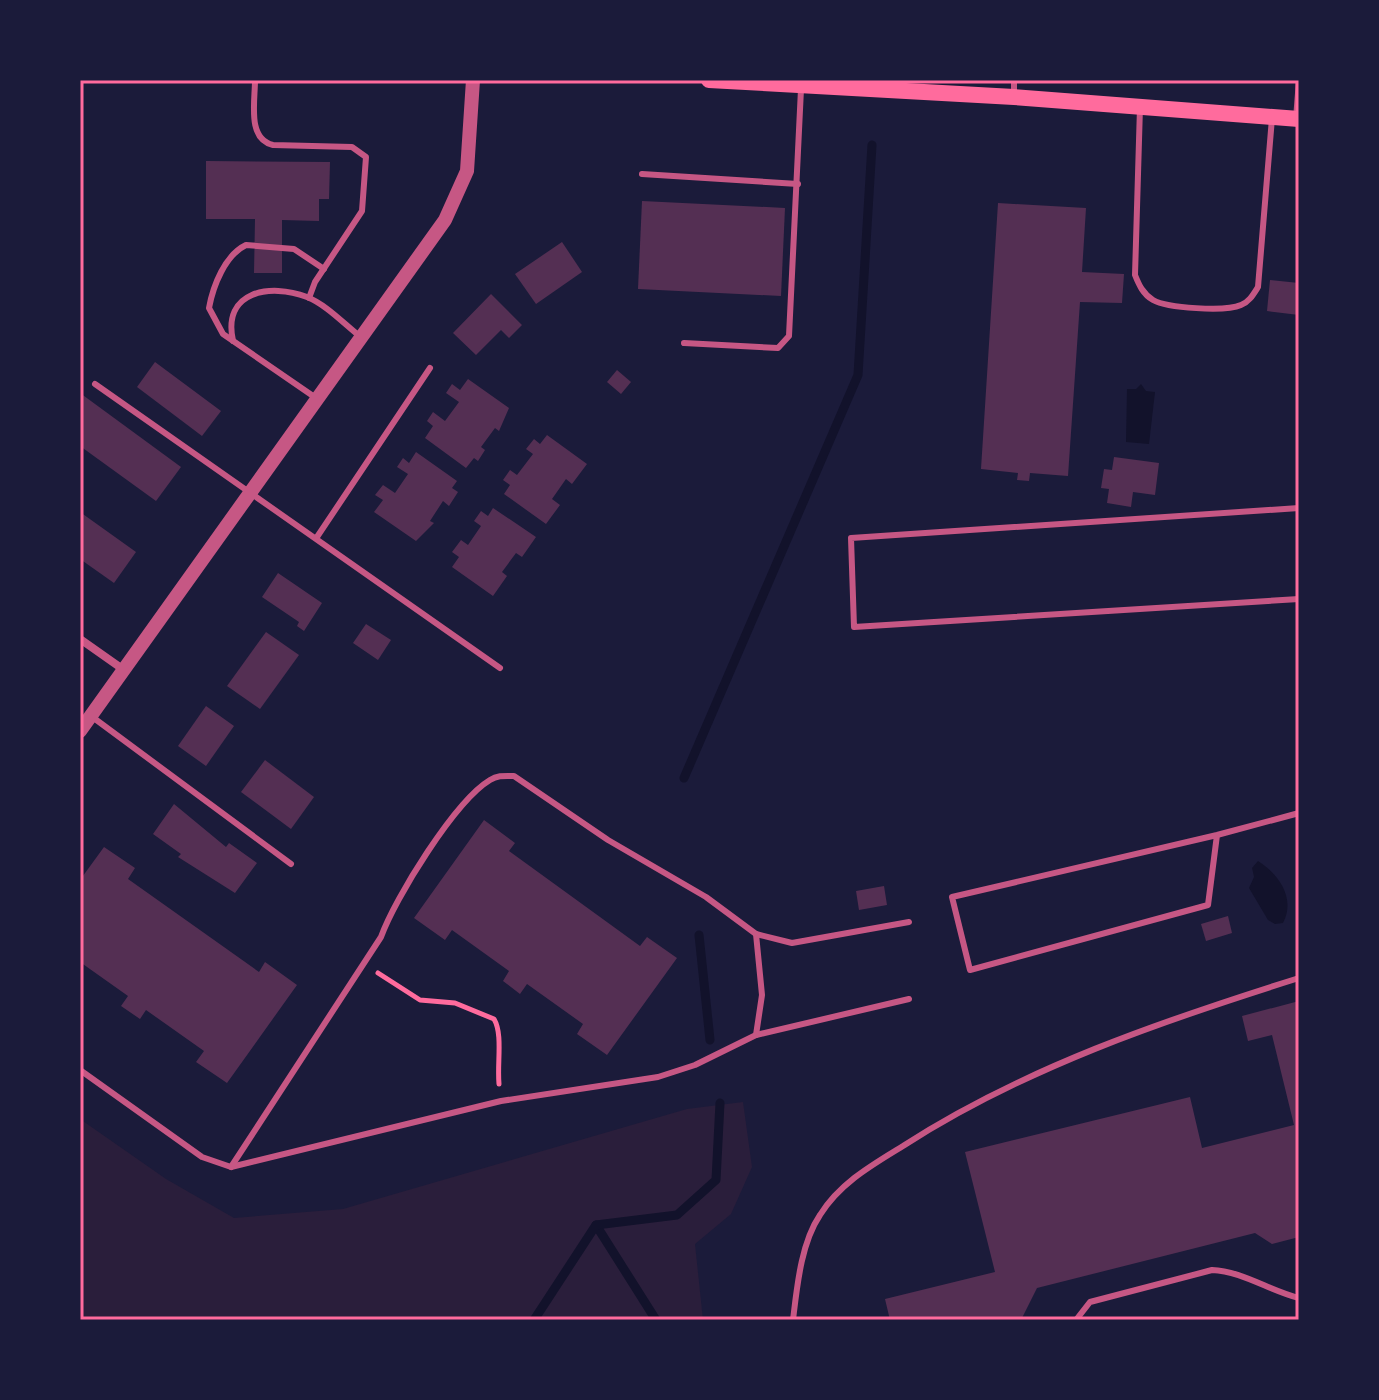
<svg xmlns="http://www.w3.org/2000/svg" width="1379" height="1400" viewBox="0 0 1379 1400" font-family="'Asap Condensed',sans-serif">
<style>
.green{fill:#2a1e3b}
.water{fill:#12122b}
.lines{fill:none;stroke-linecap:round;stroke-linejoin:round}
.stream{stroke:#12122b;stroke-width:9}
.building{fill:#542f53}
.path{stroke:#ff6b9d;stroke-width:5}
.service{stroke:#c65784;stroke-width:6}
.minor{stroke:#c65784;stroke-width:8}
.tertiary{stroke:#c65784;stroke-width:14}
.secondary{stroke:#ff6b9d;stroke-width:16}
.neatline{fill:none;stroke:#ff6b9d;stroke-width:3}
</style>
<rect width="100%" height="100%" fill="#1b1b3a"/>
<path class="green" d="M743,1102L752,1167L731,1214L695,1244L703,1320H80V1119L166,1179L234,1218L343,1209L687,1109Z"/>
<g class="water">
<path d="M1141,384L1146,391L1155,392L1149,444L1126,442L1127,389H1136Z"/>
<path d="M1258,861C1279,874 1296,899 1283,923L1275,924L1268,920L1249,888L1254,877L1252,868Z"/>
</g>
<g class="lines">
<g class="stream">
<path d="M684,778L858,375L872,145"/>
<path d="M699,935L710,1040"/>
<path d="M596,1225L656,1320"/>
<path d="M534,1320L596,1225L677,1215L716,1180L720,1103"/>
</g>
</g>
<g class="building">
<path d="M206,161L330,162L329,199H319V221L282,220V273H254L255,219H206Z"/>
<path d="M642,201L785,208L781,296L638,289Z"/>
<path d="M998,203L1086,208L1082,272L1124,274L1122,303L1080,302L1068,476L1030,473L1029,481L1017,480L1018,473L981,469Z"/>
<path d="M562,242L582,272L536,304L515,274Z"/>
<path d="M1270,280L1299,283V315L1267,311Z"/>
<path d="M491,294L522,325L509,338L501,330L476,355L453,333Z"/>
<path d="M155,362L221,411L202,436L137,387Z"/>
<path d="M617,370L631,382L621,394L607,382Z"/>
<path d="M468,379L509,408L499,431L495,428L481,447L485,450L478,461L474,458L466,468L425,438L433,426L427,421L433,412L445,421L459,402L446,393L452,384L460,390Z"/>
<path d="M80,393L181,467L156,501L80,446Z"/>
<path d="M547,435L587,464L572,484L566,479L552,499L560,505L546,524L504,494L510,485L503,480L510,470L517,475L533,454L526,449L534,439L540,444Z"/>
<path d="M416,452L457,481L452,488L458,492L449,506L443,501L430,521L434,523L416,541L374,512L383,500L375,495L383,485L395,493L408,474L397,467L403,458L409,463Z"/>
<path d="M1114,457L1159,463L1155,495L1133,492L1131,507L1107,503L1109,489L1101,488L1104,469L1112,470Z"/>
<path d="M493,508L536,537L522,557L516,553L502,572L507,576L493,596L452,567L459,557L452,552L461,540L468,545L481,526L474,521L481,511L488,516Z"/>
<path d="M80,512L136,552L114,583L80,559Z"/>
<path d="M278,573L322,603L304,631L297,626L299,622L262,597Z"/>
<path d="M366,624L391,640L378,660L353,643Z"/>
<path d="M266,632L299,655L260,709L227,686Z"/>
<path d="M206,706L234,726L206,766L178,746Z"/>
<path d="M265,760L314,797L291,829L241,792Z"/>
<path d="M174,804L226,847L229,843L257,863L235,893L178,857L181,854L153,834Z"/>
<path d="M484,820L515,843L509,851L640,946L647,937L677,958L607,1055L577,1034L583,1024L527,984L520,994L503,981L509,971L452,930L445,940L414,918Z"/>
<path d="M104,847L135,868L128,879L259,972L265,962L297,985L227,1083L196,1062L204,1051L146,1010L140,1019L121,1006L128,996L80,962V880Z"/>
<path d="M884,886L887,905L859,910L856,891Z"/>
<path d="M1228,916L1232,933L1206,941L1201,924Z"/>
<path d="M1299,1001V1237L1272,1244L1255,1233L1037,1288L1021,1320H890L885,1299L995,1272L965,1152L1190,1097L1202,1148L1294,1125L1272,1035L1248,1041L1242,1016Z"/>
</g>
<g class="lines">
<path class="path" d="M378,973L420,1000L455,1003L494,1019C503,1034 497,1063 499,1084"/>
<g class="service">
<path d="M255,80C255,102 247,139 273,145L352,147L366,157L362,211L315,282L309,298"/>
<path d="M1014,97V80"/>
<path d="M1140,107L1135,275C1139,285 1143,294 1153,300C1167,308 1225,312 1241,305C1249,302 1253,295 1258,287L1272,118"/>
<path d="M1296,119L1299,80"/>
<path d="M642,174L798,184"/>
<path d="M233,341C222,291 270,283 307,297C327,305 345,325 362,338"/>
<path d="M684,343L778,348L789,336L801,89"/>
<path d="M95,384L500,668"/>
<path d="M316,398L223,334L209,308C213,286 225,255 246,245L294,249L324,269"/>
<path d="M1299,508L851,538L854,627L1299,599"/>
<path d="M317,537L430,368"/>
<path d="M91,716L291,864"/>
<path d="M1217,835L1208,905L970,970L952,897L1217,835L1299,813"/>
<path d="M756,1035L762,995L756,934"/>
<path d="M80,1070L202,1157L231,1167L501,1101L658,1077L695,1065L756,1035L909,999"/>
<path d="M231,1167L381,937C395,898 455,801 490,780C498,775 505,776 514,776L608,840L706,897L756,934L792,943L909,922"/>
<path d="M793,1320C797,1287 801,1243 820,1215C840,1183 872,1165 903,1146C1024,1068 1162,1021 1299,978"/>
<path d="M1076,1320L1090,1302L1212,1270C1242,1271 1270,1291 1299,1298"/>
</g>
<path class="minor" d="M80,639L124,670"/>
<path class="tertiary" d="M80,731L445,220L467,171L473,80"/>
<path class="secondary" d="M709,80L1014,97L1299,119"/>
</g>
<rect width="1379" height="1400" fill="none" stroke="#1b1b3a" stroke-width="164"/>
<rect x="82" y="82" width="1215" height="1236" class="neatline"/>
</svg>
